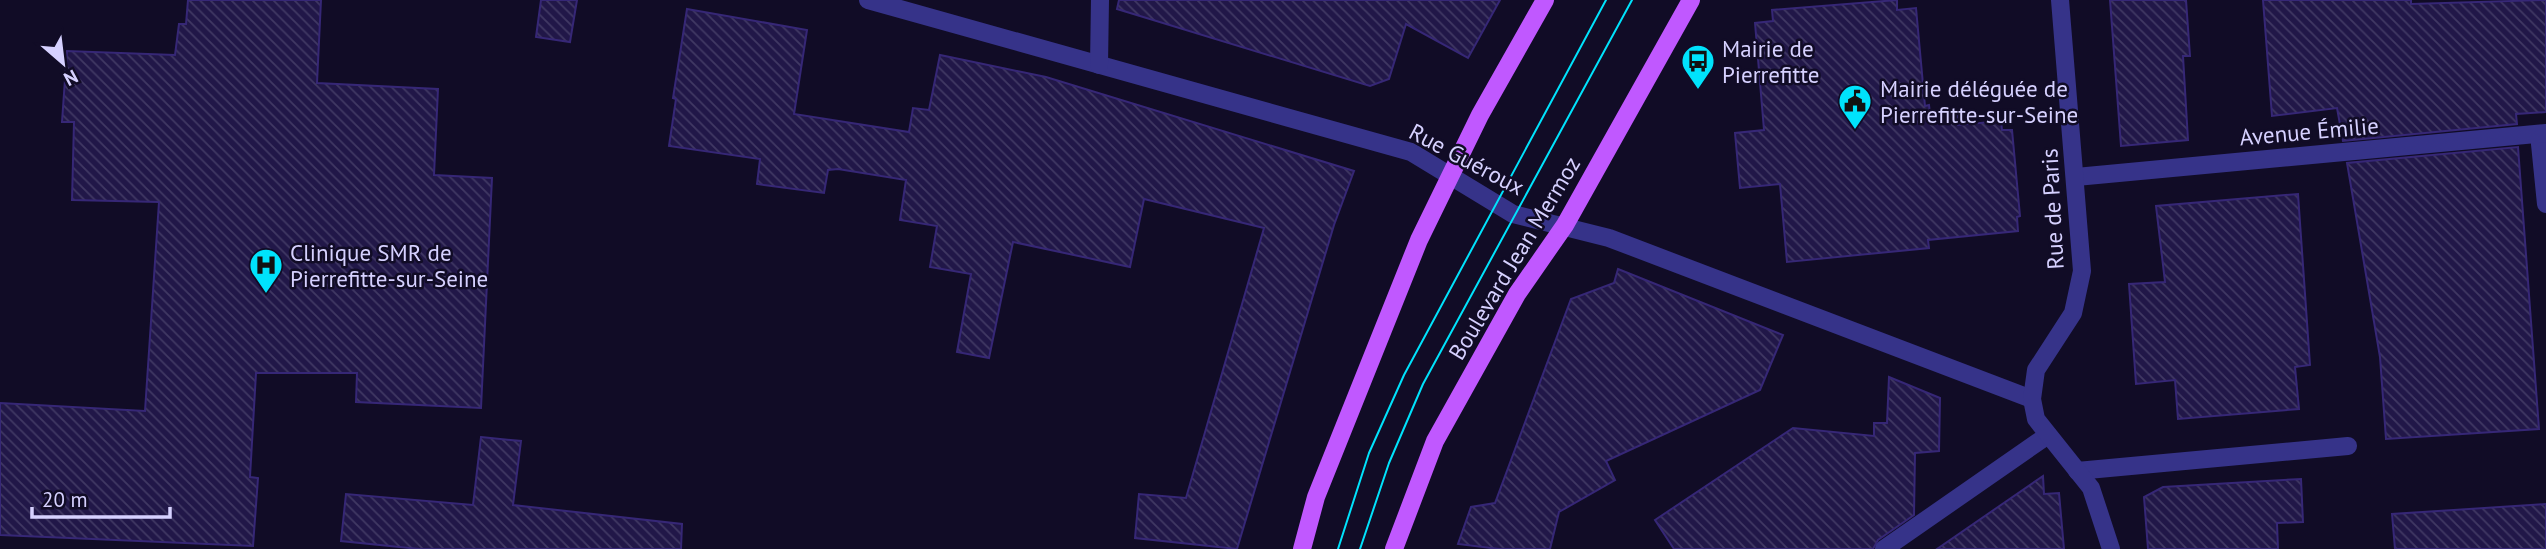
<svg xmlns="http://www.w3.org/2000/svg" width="2546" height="549" viewBox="0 0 2546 549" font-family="'PT Sans',sans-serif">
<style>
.building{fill:url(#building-back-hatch);stroke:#362776;stroke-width:2}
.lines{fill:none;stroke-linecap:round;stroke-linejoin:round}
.minor{stroke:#363389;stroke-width:18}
.tertiary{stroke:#363389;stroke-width:18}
.primary{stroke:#c058ff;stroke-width:18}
.tram{stroke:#00e3fc;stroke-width:2}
.labels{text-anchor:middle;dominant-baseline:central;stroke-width:5;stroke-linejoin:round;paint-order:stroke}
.poi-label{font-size:23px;fill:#d6d1ff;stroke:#110c26;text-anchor:start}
.street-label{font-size:23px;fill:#d6d1ff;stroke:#110c26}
</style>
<defs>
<pattern id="building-back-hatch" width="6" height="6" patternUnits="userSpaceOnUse" patternTransform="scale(1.75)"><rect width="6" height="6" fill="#211748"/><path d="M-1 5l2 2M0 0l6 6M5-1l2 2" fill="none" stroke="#403863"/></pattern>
</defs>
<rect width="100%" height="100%" fill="#110c26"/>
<g class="building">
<path d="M188,0H321L317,83L438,89L434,175L492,178L481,408L356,402L357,373H256L250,477L258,478L253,546L0,535V403L145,411L159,202L72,200L74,122H62L67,51L175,55L179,24H186Z"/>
<path d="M541,0H577L570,42L536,37Z"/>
<path d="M1119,0H1500L1468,58L1406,24L1389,79L1370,86L1117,9Z"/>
<path d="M1897,0V10L1916,8L1925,106L1929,105L1930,113L1957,111L1958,125L2001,121L2002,130H2012L2020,216L2017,217L2018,231L1928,240L1929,248L1787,262L1780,184L1740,188L1735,133L1764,130L1755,23L1773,21L1772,10Z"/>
<path d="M2110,0H2186L2190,56H2183L2188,140L2121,146Z"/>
<path d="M2263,0H2411V4L2546,0V112L2516,114L2517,124L2343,141L2337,108L2272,116Z"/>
<path d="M687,9L807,30L794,114L909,132L913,108L929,110L940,55L1046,77L1354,171L1334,225L1237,549L1135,538L1139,494L1186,498L1264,228L1144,199L1130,267L1013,242L989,358L957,352L971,274L930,267L937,226L900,220L906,180L838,169L828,170L824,193L757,184L760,159L669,146L676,99L673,98Z"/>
<path d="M2518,147L2539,429L2386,439L2380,357L2347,163Z"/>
<path d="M2298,194L2310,365L2295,367L2299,409L2178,419L2175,380L2136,384L2129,284L2165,282L2156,206Z"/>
<path d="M1618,269L1783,335L1760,390L1606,461L1615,480L1559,512L1550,549H1499L1458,544L1471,507L1495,503L1571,299L1614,283Z"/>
<path d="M1889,377L1940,398L1939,451L1915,453L1914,515L1878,540L1873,549H1674L1655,520L1793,428L1874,436V423H1887Z"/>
<path d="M481,437L521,441L513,505L682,524L681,549H419L341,541L346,494L473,505Z"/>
<path d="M2043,476L2044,494L2059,493L2064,549H1937Z"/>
<path d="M2301,479L2303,522L2277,523L2278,549H2148L2144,497L2163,487Z"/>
<path d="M2546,504V549H2395L2392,514Z"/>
</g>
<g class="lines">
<g class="minor">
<path d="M868,0L1411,152L1513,214L1609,238L2032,399"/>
<path d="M1099,65L1100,0"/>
<path d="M2539,134L2546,204"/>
<path d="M2076,177L2546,133"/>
<path d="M2077,471L2348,446"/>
<path d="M1884,549L2048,435"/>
</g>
<path class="tertiary" d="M2060,0L2082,271L2073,313L2036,370L2032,399L2036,419L2091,488L2111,549"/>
<g class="primary">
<path d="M1302,549L1316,497L1419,240L1480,115L1545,0"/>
<path d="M1394,549L1435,441L1517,294L1565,225L1691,0"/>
</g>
<g class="tram">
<path d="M1338,549L1369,453L1404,375L1606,0"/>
<path d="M1360,549L1389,463L1423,384L1632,0"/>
</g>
</g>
<defs>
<symbol id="bus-pin" viewBox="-11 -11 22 30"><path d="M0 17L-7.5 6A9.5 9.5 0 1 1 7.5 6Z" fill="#00e3fc" stroke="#110c26"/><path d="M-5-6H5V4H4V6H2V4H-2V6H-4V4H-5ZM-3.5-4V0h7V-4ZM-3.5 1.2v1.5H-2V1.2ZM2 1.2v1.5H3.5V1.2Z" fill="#111"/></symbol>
<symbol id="civic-pin" viewBox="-11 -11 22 30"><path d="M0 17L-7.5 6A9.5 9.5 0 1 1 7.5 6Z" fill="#00e3fc" stroke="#110c26"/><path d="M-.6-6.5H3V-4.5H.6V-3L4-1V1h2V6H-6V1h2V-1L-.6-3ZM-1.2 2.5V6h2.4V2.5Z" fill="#111"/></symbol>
<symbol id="hospital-pin" viewBox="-11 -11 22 30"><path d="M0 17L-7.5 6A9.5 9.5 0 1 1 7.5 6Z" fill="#00e3fc" stroke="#110c26"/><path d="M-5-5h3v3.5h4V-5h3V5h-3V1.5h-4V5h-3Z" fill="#111"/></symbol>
</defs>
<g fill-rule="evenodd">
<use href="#bus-pin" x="1679" y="42" width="38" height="52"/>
<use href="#civic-pin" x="1836" y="82" width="38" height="52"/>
<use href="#hospital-pin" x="247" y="246" width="38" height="52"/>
</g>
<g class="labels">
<g class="poi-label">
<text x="1722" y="48">Mairie de<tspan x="1722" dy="26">Pierrefitte</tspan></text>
<text x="1880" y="88">Mairie déléguée de<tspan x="1880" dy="26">Pierrefitte-sur-Seine</tspan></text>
<text x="290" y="252">Clinique SMR de<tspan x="290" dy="26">Pierrefitte-sur-Seine</tspan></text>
</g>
<g class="street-label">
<text transform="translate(2309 131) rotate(-5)">Avenue Émilie</text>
<text transform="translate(1467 159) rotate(28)">Rue Guéroux</text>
<text transform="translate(2052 209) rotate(-93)">Rue de Paris</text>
<text transform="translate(1514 258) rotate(-59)">Boulevard Jean Mermoz</text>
</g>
</g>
<g transform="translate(63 63) rotate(152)" stroke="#110c26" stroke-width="5" paint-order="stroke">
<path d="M0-5L12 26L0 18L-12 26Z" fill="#d6d1ff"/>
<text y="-10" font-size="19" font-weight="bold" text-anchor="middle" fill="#d6d1ff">N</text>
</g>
<path d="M32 507v10h138v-10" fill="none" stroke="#d6d1ff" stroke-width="3.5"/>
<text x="42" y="507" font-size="21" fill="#d6d1ff" stroke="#110c26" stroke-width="5" paint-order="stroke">20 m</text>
</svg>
